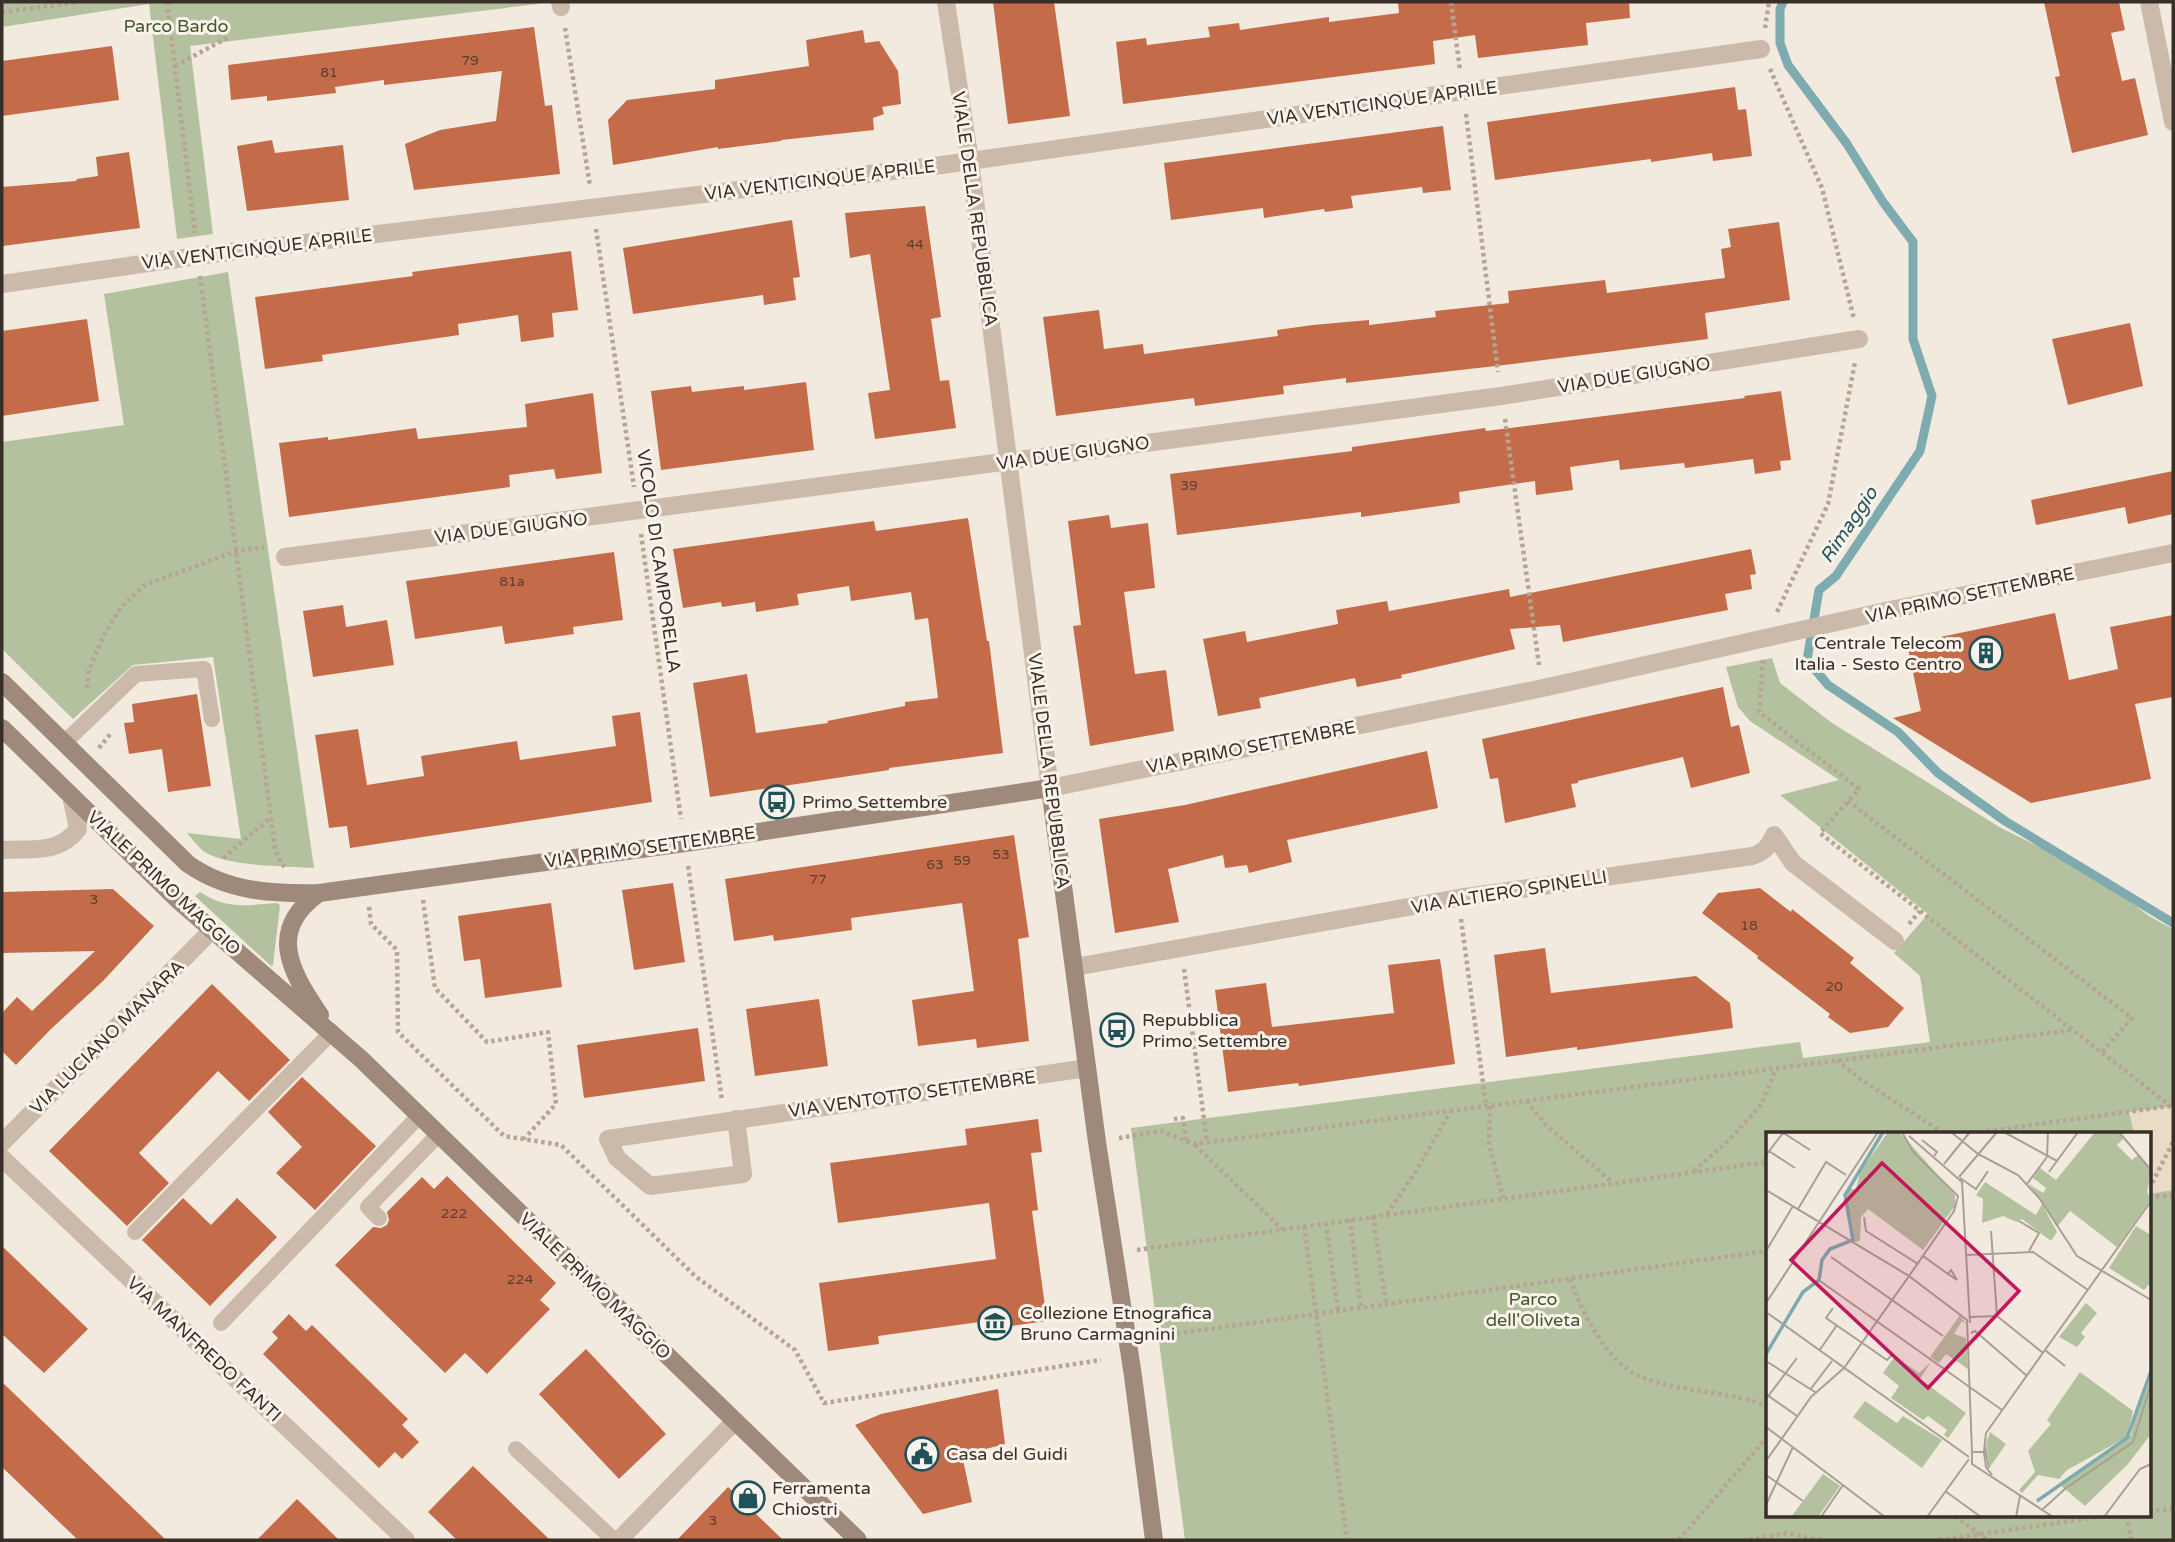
<svg xmlns="http://www.w3.org/2000/svg" width="2175" height="1542" viewBox="0 0 2175 1542" font-family="'Varela Round',sans-serif">
<style>
.green{fill:#b4c19e;fill-rule:evenodd}
.plaza{fill:#eadbc5}
.lines{fill:none;stroke-linecap:round;stroke-linejoin:round}
.stream{stroke:#7dabaf;stroke-width:9}
.building{fill:#c46c4a}
.path{stroke:#b6a494;stroke-width:4.5;stroke-dasharray:3.5 3.5;stroke-linecap:butt}
.lane{stroke:#cbbaaa;stroke-width:16}
.street{stroke:#cbbaaa;stroke-width:18}
.secondary{stroke:#9e897b;stroke-width:18}
.labels{text-anchor:middle;dominant-baseline:central;stroke-width:6;stroke-linejoin:round;paint-order:stroke}
.number-label{font-size:14px;fill:#5b3e31}
.park-label{font-size:18px;fill:#46562d;stroke:#faf3eb}
.street-label{font-size:18px;fill:#382f29;stroke:#faf3eb}
.poi-label{font-size:18px;fill:#382f29;stroke:#faf3eb;text-anchor:start}
.water-label{font-size:19px;font-style:italic;fill:#1f5359;stroke:#faf3eb}
.inset-river{fill:none;stroke:#7dabaf;stroke-width:3.5}
.inset-road{fill:none;stroke:#a89f96;stroke-width:2}
.view{fill:#c2185b;fill-opacity:0.15;stroke:#c2185b;stroke-width:3.5}
.inset-edge{fill:none;stroke:#382f29;stroke-width:3.5}
</style>
<rect width="100%" height="100%" fill="#f2eade"/>
<g class="green">
<path d="M2,2H537L538,4L190,46L213,234L177,239L149,4L2,27Z"/>
<path d="M228,272L314,868C287,866 223,867 202,850C197,845 192,839 187,833L241,839L213,657L133,665L73,719L2,649V442L124,425L104,294Z"/>
<path d="M1772,658L1780,683L1832,723L2001,828L2095,874L2149,916L2173,929V1540H1185L1131,1128L1800,1042L1803,1058L1930,1042L1920,976L1894,953L1928,914L1780,795L1839,780L1750,721L1738,707L1726,667ZM1767,1134H2149V1516H1767Z"/>
<path d="M200,892C227,910 246,905 277,903L280,905L273,965L271,966L195,896Z"/>
</g>
<path class="plaza" d="M2173,1106V1190L2149,1194V1134H2134L2129,1112Z"/>
<g class="lines">
<path class="stream" d="M1783,2L1780,9V43L1788,65L1847,144L1883,202L1913,242V339L1932,396L1920,451L1836,576L1819,590L1807,660L1828,685L1898,732L1938,773L2005,821L2173,923"/>
</g>
<g class="building">
<path d="M993,2H1054L1070,116L1008,124Z"/>
<path d="M1398,2H1629L1630,18L1586,23L1588,45L1478,58L1475,35L1433,41L1435,64L1123,104L1116,42L1146,38L1147,45L1210,37L1208,27L1239,23L1240,30L1329,17V22L1399,13Z"/>
<path d="M2044,2H2119L2125,30L2111,33L2122,81L2135,78L2148,135L2072,153L2055,77L2060,76Z"/>
<path d="M534,27L545,106L552,105L560,174L414,190L405,144L440,130L496,121L502,71L384,85V80L335,87L336,93L267,101V96L231,100L228,65Z"/>
<path d="M863,30L865,43L879,41L898,71L901,104L882,107L884,114L873,118L874,130L781,140V141L718,149V147L613,165L608,120L627,100L715,89V80L809,66L806,40Z"/>
<path d="M112,46L119,100L2,116V61Z"/>
<path d="M1735,87L1738,110L1746,109L1752,156L1713,161L1712,153L1651,162V159L1495,180L1487,122Z"/>
<path d="M1443,126L1451,190L1423,193L1422,187L1351,196L1353,208L1325,212L1324,209L1264,218L1263,208L1171,220L1164,163Z"/>
<path d="M272,140L275,153L343,145L349,200L247,211L237,146Z"/>
<path d="M129,152L140,228L3,246L2,187L76,181L77,179L98,176L96,157Z"/>
<path d="M925,206L941,317L931,319L940,381L949,380L956,428L875,439L868,393L890,390L870,254L850,258L845,213Z"/>
<path d="M792,220L800,277L793,278L796,300L764,305L763,295L633,314L623,248Z"/>
<path d="M1779,222L1790,300L1705,313L1708,339L1513,364L1346,383V378L1283,386L1284,394L1195,406L1194,398L1056,416L1043,317L1099,310L1104,349L1143,344L1144,354L1278,336L1277,330L1313,325L1369,320V325L1436,317L1435,311L1509,303L1508,291L1605,280L1607,293L1725,278L1721,249L1731,247L1728,229Z"/>
<path d="M571,251L578,310L552,313L554,337L521,342L518,315L458,324L459,335L322,355L323,361L265,369L255,297L413,276L412,272Z"/>
<path d="M87,319L99,401L2,416V331Z"/>
<path d="M2130,323L2143,386L2068,405L2052,339Z"/>
<path d="M806,382L814,450L661,470L651,391L691,386L692,392L744,386V390Z"/>
<path d="M1781,391L1791,460L1780,461L1781,470L1755,474L1753,459L1685,468L1684,463L1620,470L1619,460L1570,467L1573,490L1536,495L1535,481L1459,492L1460,503L1361,517V512L1177,535L1170,474L1352,451V447L1485,428L1486,431L1745,398L1744,396Z"/>
<path d="M593,393L602,473L556,479L554,469L509,475L510,487L289,517L279,443L328,437V440L416,428L418,439L527,427L525,404Z"/>
<path d="M2173,471V514L2128,524L2125,507L2036,525L2031,500Z"/>
<path d="M1109,515L1111,528L1148,523L1155,588L1124,592L1135,674L1166,670L1174,731L1090,746L1073,626L1081,625L1068,521Z"/>
<path d="M968,518L987,641H989L1003,753L889,768V770L710,797L693,683L747,674L756,733L828,723L827,721L905,706V702L938,698L928,618L915,620L911,592L851,601L849,586L797,594L799,605L756,612L755,602L722,607L721,602L683,608L673,549L874,521L876,531Z"/>
<path d="M1751,549L1756,574L1750,575L1752,589L1725,594L1728,610L1563,642L1560,625L1510,629L1515,649L1401,675L1402,678L1357,687L1355,678L1259,698L1261,708L1218,716L1203,639L1245,631L1247,642L1338,624L1336,610L1387,601L1389,611L1509,589L1510,597Z"/>
<path d="M614,552L623,620L573,627L574,634L505,644L502,626L415,639L406,581Z"/>
<path d="M343,605L346,627L387,620L394,665L313,677L303,611Z"/>
<path d="M2055,613L2069,680L2118,669L2110,627L2173,615V697L2135,704L2151,779L2031,803L1893,718L1921,711L1907,644Z"/>
<path d="M1723,687L1731,727L1739,725L1750,773L1691,788L1683,757L1578,781V783L1571,784L1576,807L1505,823L1498,778L1490,779L1482,739Z"/>
<path d="M197,694L211,786L168,792L162,749L129,754L124,723L134,722L132,704Z"/>
<path d="M640,712L652,802L350,848L347,826L329,828L315,735L358,729L367,785L424,776L421,756L517,741L520,760L616,746L612,716Z"/>
<path d="M1427,751L1438,808L1287,840L1292,862L1249,873L1247,865L1225,868L1223,855L1168,869L1179,922L1115,933L1099,819L1185,805Z"/>
<path d="M1014,835L1029,937L1018,939L1029,1041L977,1048L976,1039L918,1046L912,1000L974,991L962,903L851,918L852,930L774,941L773,935L734,941L725,879Z"/>
<path d="M673,883L685,962L634,970L622,890Z"/>
<path d="M1760,888L1791,912L1792,909L1854,958L1850,963L1904,1008L1888,1027L1850,1033L1828,1017L1830,1014L1757,958L1758,956L1702,913L1718,893Z"/>
<path d="M113,889L154,926L103,981L51,1029L16,1065L2,1051V1013L17,997L32,1011L95,951L2,953V892Z"/>
<path d="M551,903L562,987L485,998L480,959L464,961L458,916Z"/>
<path d="M1545,948L1551,993L1696,976L1730,1003L1733,1028L1577,1050V1047L1506,1057L1494,955Z"/>
<path d="M1440,959L1455,1064L1299,1086L1298,1083L1228,1092L1215,990L1266,983L1272,1027L1394,1013L1388,965Z"/>
<path d="M212,984L290,1060L249,1101L218,1071L139,1153L169,1183L127,1226L49,1151Z"/>
<path d="M819,999L828,1066L755,1076L746,1009Z"/>
<path d="M698,1028L705,1081L584,1098L577,1045Z"/>
<path d="M302,1077L376,1146L315,1210L276,1173L302,1147L268,1112Z"/>
<path d="M1038,1119L1042,1152L1031,1153L1038,1210L1032,1211L1047,1321L995,1328L994,1320L878,1336L879,1344L828,1351L819,1283L996,1259L989,1203L838,1223L830,1163L967,1145L965,1129Z"/>
<path d="M447,1176L556,1283L540,1300L550,1309L487,1374L465,1353L445,1373L335,1265L373,1227L381,1228L387,1225L389,1220L387,1212L422,1177L434,1189Z"/>
<path d="M183,1198L211,1225L237,1198L277,1237L210,1306L142,1240Z"/>
<path d="M2,1246L88,1329L44,1373L2,1334Z"/>
<path d="M289,1314L306,1331L312,1325L408,1419L402,1425L419,1442L402,1459L395,1452L379,1468L263,1354L278,1338L272,1332Z"/>
<path d="M586,1349L666,1434L619,1479L539,1394Z"/>
<path d="M2,1382L166,1540H78L2,1467Z"/>
<path d="M998,1389L1005,1444L962,1455L972,1502L923,1514L855,1425L881,1414Z"/>
<path d="M473,1466L550,1540H457L428,1512Z"/>
<path d="M728,1487L783,1540H677Z"/>
<path d="M297,1499L339,1540H257Z"/>
</g>
<g class="lines">
<g class="path">
<path d="M167,2L195,233"/>
<path d="M1451,2L1460,70"/>
<path d="M2,12L79,2"/>
<path d="M565,28L590,186"/>
<path d="M1765,28L1769,2"/>
<path d="M175,66L229,37"/>
<path d="M1770,69L1822,188L1854,319"/>
<path d="M1466,114L1498,372"/>
<path d="M596,229L634,487"/>
<path d="M200,276L275,849L281,863L286,868"/>
<path d="M1505,419L1539,665"/>
<path d="M641,534L681,819"/>
<path d="M1777,612L1828,504L1855,362"/>
<path d="M1763,660L1759,712L1859,789L1820,833L2173,1108"/>
<path d="M87,688L89,669L104,635L121,607L145,585L236,551L264,547"/>
<path d="M99,748L111,733"/>
<path d="M1848,801L2132,1018L2102,1052"/>
<path d="M223,858L270,818"/>
<path d="M688,866L722,1100"/>
<path d="M423,900L435,988L487,1042L548,1032L556,1104L524,1139"/>
<path d="M369,907L371,924L397,950L398,1032L504,1136L561,1145L695,1276L795,1350L824,1403L1101,1360"/>
<path d="M1461,919L1486,1105"/>
<path d="M1909,924L1920,911"/>
<path d="M1184,969L1207,1142"/>
<path d="M1837,1060L1860,1079L1945,1134"/>
<path d="M1527,1101L1546,1125L1613,1183"/>
<path d="M1490,1106L1489,1144L1503,1198"/>
<path d="M1174,1119L1183,1118L1186,1140"/>
<path d="M1966,1134L2170,1106"/>
<path d="M1119,1138L1161,1131L1194,1144L2072,1030"/>
<path d="M1195,1145L1282,1229"/>
<path d="M1694,1171L1729,1140L1761,1105L1776,1069"/>
<path d="M2149,1189L2173,1142"/>
<path d="M2149,1197L2173,1195"/>
<path d="M1387,1214L1416,1171L1450,1112"/>
<path d="M1373,1216L1386,1304"/>
<path d="M1350,1219L1361,1308"/>
<path d="M1326,1223L1338,1311"/>
<path d="M1304,1226L1347,1540"/>
<path d="M1137,1250L1767,1162"/>
<path d="M1570,1279C1582,1312 1606,1362 1641,1377C1681,1393 1727,1390 1767,1406"/>
<path d="M1152,1340V1337L1767,1251"/>
<path d="M2149,1511L2173,1509"/>
<path d="M1955,1516L1987,1540"/>
<path d="M2127,1516L2131,1540"/>
<path d="M1679,1540L1767,1437"/>
<path d="M1749,1540L1786,1533L1822,1540"/>
<path d="M1939,1540L2105,1516"/>
</g>
<g class="lane">
<path d="M64,743L136,674L204,669L212,719"/>
<path d="M379,1218L368,1207L439,1134"/>
<path d="M135,1232L332,1032"/>
<path d="M221,1323L420,1115"/>
<path d="M516,1449L614,1540"/>
</g>
<g class="street">
<path d="M560,2L561,7"/>
<path d="M946,2L970,161L1050,788L1543,688L1890,610L2173,553"/>
<path d="M2149,2L2173,122"/>
<path d="M2,284L197,256L942,165L1761,49"/>
<path d="M285,557L1501,396L1859,339"/>
<path d="M2,850C32,848 58,855 78,829L71,796"/>
<path d="M1075,967L1458,898L1752,856C1765,852 1769,846 1774,835L1793,863L1895,941"/>
<path d="M736,1119L743,1174L650,1186L617,1158L608,1139L1087,1068"/>
<path d="M2,1143L212,930"/>
<path d="M2,1158L406,1540"/>
<path d="M619,1540L735,1421"/>
</g>
<g class="secondary">
<path d="M2,682L188,864C228,892 272,894 319,893L685,843L1050,788L1097,1142L1133,1376L1154,1540"/>
<path d="M2,728L179,901L361,1059L858,1540"/>
<path d="M319,893C266,931 291,972 320,1015"/>
</g>
</g>
<defs>
<symbol id="building-ring" viewBox="-11 -11 22 22"><circle r="9.5" fill="#faf3eb" stroke="#1f5359" stroke-width="1.5"/><path d="M-4-6H4V6H1V3H-1V6H-4ZM-2.5-4.3h1.7v1.8h-1.7ZM.8-4.3h1.7v1.8H.8ZM-2.5-1h1.7V.8h-1.7ZM.8-1h1.7V.8H.8Z" fill="#1f5359"/></symbol>
<symbol id="bus-ring" viewBox="-11 -11 22 22"><circle r="9.5" fill="#faf3eb" stroke="#1f5359" stroke-width="1.5"/><path d="M-5-6H5V4H4V6H2V4H-2V6H-4V4H-5ZM-3.5-4V0h7V-4ZM-3.5 1.2v1.5H-2V1.2ZM2 1.2v1.5H3.5V1.2Z" fill="#1f5359"/></symbol>
<symbol id="museum-ring" viewBox="-11 -11 22 22"><circle r="9.5" fill="#faf3eb" stroke="#1f5359" stroke-width="1.5"/><path d="M0-6L6-3V-2H-6V-3ZM-5-1h2V3h-2ZM-1-1h2V3h-2ZM3-1h2V3H3ZM-6 4H6V6H-6Z" fill="#1f5359"/></symbol>
<symbol id="civic-ring" viewBox="-11 -11 22 22"><circle r="9.5" fill="#faf3eb" stroke="#1f5359" stroke-width="1.5"/><path d="M-.6-6.5H3V-4.5H.6V-3L4-1V1h2V6H-6V1h2V-1L-.6-3ZM-1.2 2.5V6h2.4V2.5Z" fill="#1f5359"/></symbol>
<symbol id="shop-ring" viewBox="-11 -11 22 22"><circle r="9.5" fill="#faf3eb" stroke="#1f5359" stroke-width="1.5"/><path d="M-5-2.5h2.3a2.7 3.5 0 0 1 5.4 0H5L5.5 6h-11ZM-1.5-2.5h3a1.5 2.3 0 0 0-3 0Z" fill="#1f5359"/></symbol>
</defs>
<g fill-rule="evenodd">
<use href="#building-ring" x="1967" y="634" width="38" height="38"/>
<use href="#bus-ring" x="758" y="783" width="38" height="38"/>
<use href="#bus-ring" x="1098" y="1011" width="38" height="38"/>
<use href="#museum-ring" x="976" y="1304" width="38" height="38"/>
<use href="#civic-ring" x="903" y="1435" width="38" height="38"/>
<use href="#shop-ring" x="729" y="1479" width="38" height="38"/>
</g>
<g class="labels">
<g class="number-label">
<text x="470" y="60">79</text>
<text x="329" y="72">81</text>
<text x="915" y="244">44</text>
<text x="1189" y="485">39</text>
<text x="512" y="581">81a</text>
<text x="1001" y="854">53</text>
<text x="962" y="860">59</text>
<text x="935" y="864">63</text>
<text x="818" y="879">77</text>
<text x="94" y="899">3</text>
<text x="1749" y="925">18</text>
<text x="1834" y="986">20</text>
<text x="454" y="1213">222</text>
<text x="520" y="1279">224</text>
<text x="713" y="1520">3</text>
</g>
<g class="park-label">
<text x="176" y="26">Parco Bardo</text>
<text x="1533" y="1299">Parco<tspan x="1533" dy="21">dell'Oliveta</tspan></text>
</g>
<g class="street-label">
<text transform="translate(1382 103) rotate(-8)">VIA VENTICINQUE APRILE</text>
<text transform="translate(820 180) rotate(-7)">VIA VENTICINQUE APRILE</text>
<text transform="translate(975 209) rotate(82)">VIALE DELLA REPUBBLICA</text>
<text transform="translate(257 249) rotate(-7)">VIA VENTICINQUE APRILE</text>
<text transform="translate(1634 375) rotate(-9)">VIA DUE GIUGNO</text>
<text transform="translate(1073 453) rotate(-8)">VIA DUE GIUGNO</text>
<text transform="translate(511 528) rotate(-7)">VIA DUE GIUGNO</text>
<text transform="translate(659 561) rotate(82)">VICOLO DI CAMPORELLA</text>
<text transform="translate(1970 595) rotate(-12)">VIA PRIMO SETTEMBRE</text>
<text transform="translate(1251 747) rotate(-11)">VIA PRIMO SETTEMBRE</text>
<text transform="translate(1049 771) rotate(83)">VIALE DELLA REPUBBLICA</text>
<text transform="translate(650 847) rotate(-8)">VIA PRIMO SETTEMBRE</text>
<text transform="translate(164 883) rotate(43)">VIALE PRIMO MAGGIO</text>
<text transform="translate(1509 892) rotate(-9)">VIA ALTIERO SPINELLI</text>
<text transform="translate(107 1037) rotate(-45)">VIA LUCIANO MANARA</text>
<text transform="translate(912 1094) rotate(-8)">VIA VENTOTTO SETTEMBRE</text>
<text transform="translate(595 1286) rotate(44)">VIALE PRIMO MAGGIO</text>
<text transform="translate(204 1349) rotate(43)">VIA MANFREDO FANTI</text>
</g>
<g class="poi-label">
<text x="1962" y="643" text-anchor="end">Centrale Telecom<tspan x="1962" dy="21">Italia - Sesto Centro</tspan></text>
<text x="802" y="802">Primo Settembre</text>
<text x="1142" y="1020">Repubblica<tspan x="1142" dy="21">Primo Settembre</tspan></text>
<text x="1020" y="1313">Collezione Etnografica<tspan x="1020" dy="21">Bruno Carmagnini</tspan></text>
<text x="946" y="1454">Casa del Guidi</text>
<text x="772" y="1488">Ferramenta<tspan x="772" dy="21">Chiostri</tspan></text>
</g>
<g class="water-label">
<text transform="translate(1849 525) rotate(-56)">Rimaggio</text>
</g>
</g>
<g transform="translate(1766 1132)">
<rect width="385" height="385" fill="#f2eade"/>
<path d="M122,0H132L140,7L189,63V74L157,118L102,77L95,85L94,109L89,110L80,61L83,56L90,58L94,40ZM329,0H351L358,6L351,13L366,28L372,23L385,40L381,60L385,67L351,115L304,79L291,95L263,52L277,61L280,56L267,46L274,36L290,48ZM219,50L270,83L276,72L291,100L285,109L256,87L251,90L237,84L216,91L217,67L210,63ZM370,94L385,103V150L378,158L343,136ZM320,171L331,181L315,201L319,205L311,215L293,205ZM194,183L200,192L196,189L188,202L200,206L202,237L180,222L173,231L164,225ZM129,224L153,241L165,230L154,247L200,281L182,306L178,303L181,298L162,284L157,288L125,266L133,254L117,241ZM314,240L367,279L361,305L301,338L293,347L272,343L256,361L253,358L269,340L262,319L285,292L281,288ZM385,243V302L362,332L319,374L293,352L365,303L372,270ZM99,269L131,291L137,284L176,308L156,336L87,285ZM224,300L240,312L224,335L220,312ZM57,342L74,354L52,385H25Z" fill="#b4c19e"/>
<path class="inset-river" d="M0,222L37,160L53,148L56,128L64,117L87,108L79,63L117,0M271,369L361,306L385,239"/>
<path class="inset-road" d="M16,0L44,18M136,0L147,20L192,64L188,79L143,144L201,188L206,320M185,0L212,22L252,43L274,67L311,124L385,168M238,0L291,29M353,0L385,38M143,4L196,50L204,191M156,8L171,20L168,24M3,19L29,36M0,23L17,1M281,25L282,0M178,32L204,0M283,40L312,0M193,45L231,0M194,46L210,57L222,39M261,52L281,25M0,58L143,144L78,236L45,265L0,329M32,77L60,30L80,43M98,85L100,99L152,132M253,89L273,101L263,119M225,99L231,184M0,119L27,74M200,123L267,120L322,158M157,124L182,142L191,148L185,138L182,142M65,125L177,204M54,149L236,278M0,171L112,0M67,176L60,186L121,228L127,222M0,180L203,325M204,185L231,184L277,221M205,201L209,199L261,244M279,218L299,234M53,219L71,193M0,229L49,260M44,258L66,229M0,262L31,284M0,267L31,226M0,295L119,385M219,315L223,336M218,319L220,301L385,69M0,343L37,369M226,343L220,335L218,320H206V332L287,385M179,359L215,385M0,373L27,315M277,377L300,356L367,310L385,252M55,385L77,353M161,385L203,327M250,385L254,364M338,385L374,337L385,332"/>
<path class="view" d="M116,31L253,159L162,256L25,128Z"/>
<rect width="385" height="385" class="inset-edge"/>
</g>
<rect width="2175" height="1542" fill="none" stroke="#382f29" stroke-width="7"/>
</svg>
